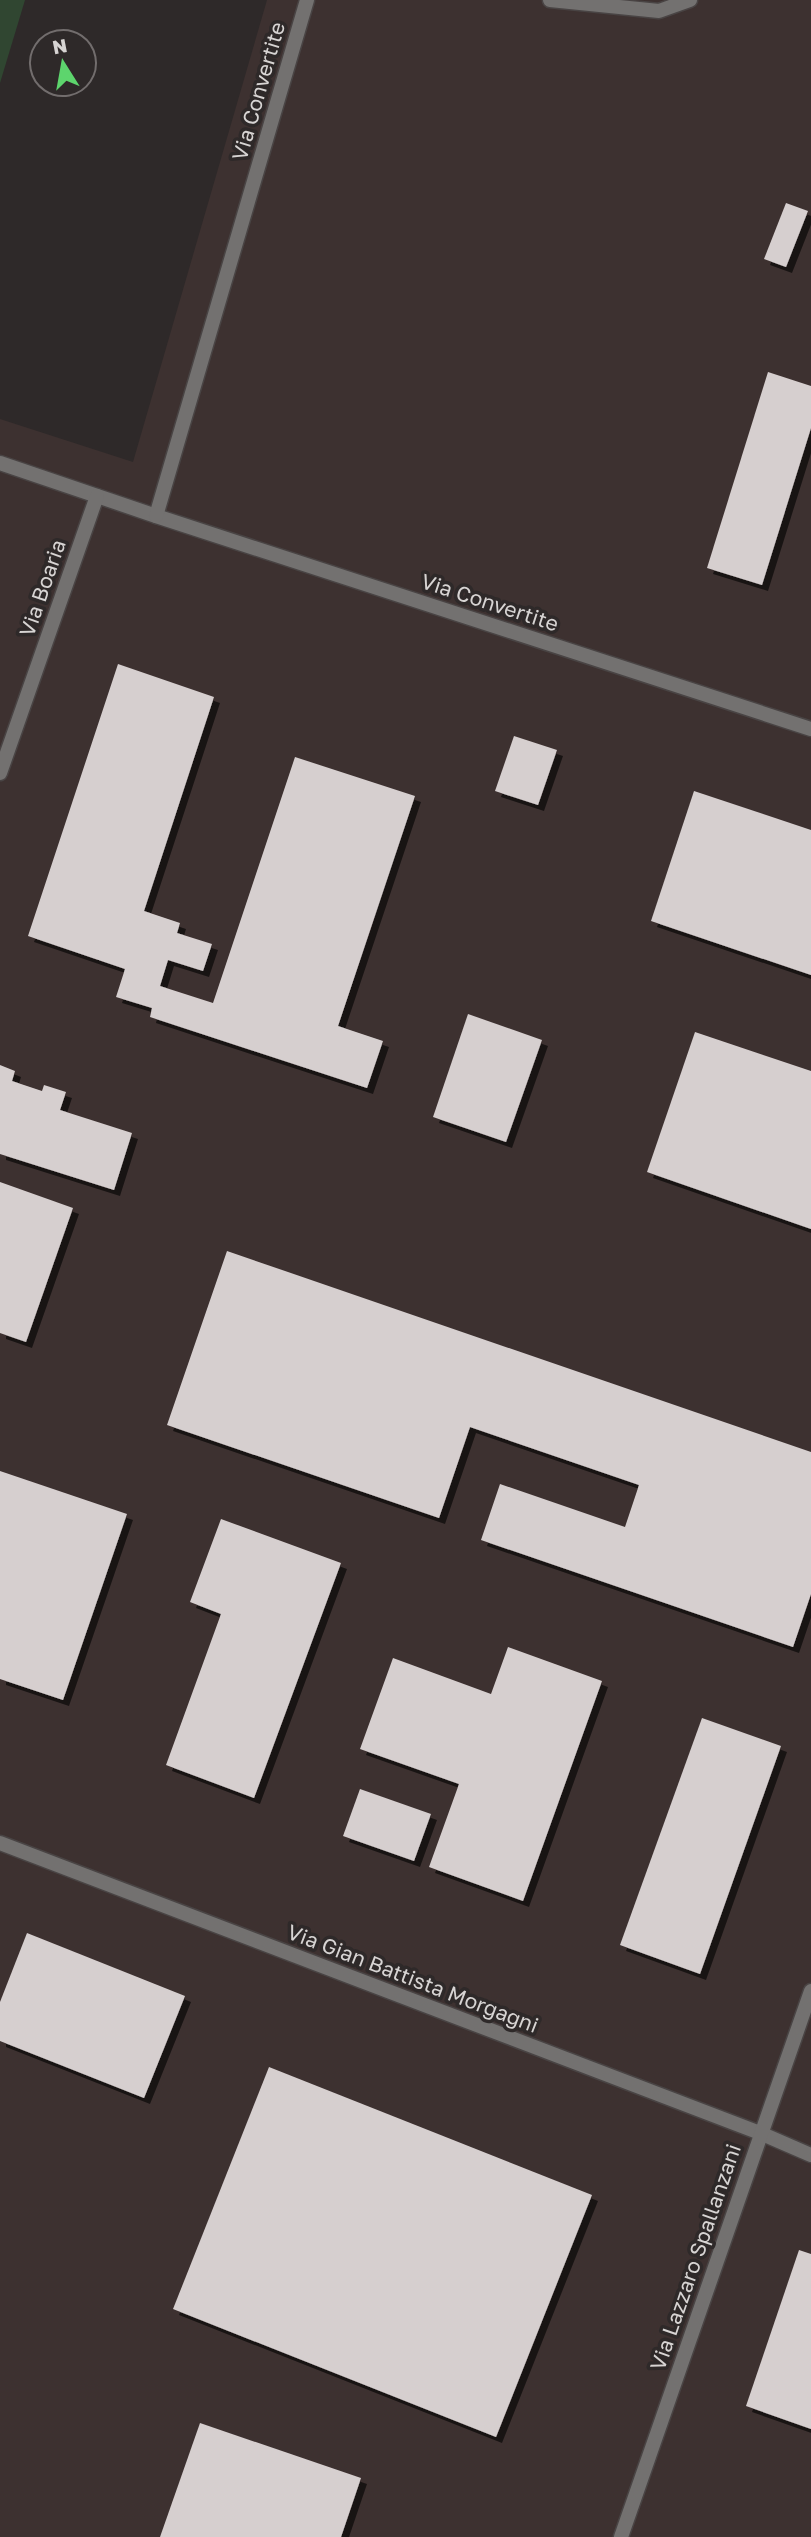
<svg xmlns="http://www.w3.org/2000/svg" width="811" height="2537" viewBox="0 0 811 2537" font-family="'Golos Text',sans-serif">
<style>
.built{fill:#3d3130}
.green{fill:#304631}
.building{fill:#d6cfcf;filter:url(#shadow)}
.lines{fill:none;stroke-linecap:round;stroke-linejoin:round}
.service-casing{stroke:#494444;stroke-width:17}
.minor-casing{stroke:#494444;stroke-width:17}
.service{stroke:#737170;stroke-width:14}
.minor{stroke:#737170;stroke-width:14}
.labels{text-anchor:middle;dominant-baseline:central;stroke-width:7;stroke-linejoin:round;paint-order:stroke}
.street-label{font-size:21px;fill:#d7d4d3;stroke:#2e2929}
</style>
<defs>
<filter id="shadow"><feDropShadow dx="6" dy="6" stdDeviation="0" flood-color="#0009"/></filter>
</defs>
<rect width="100%" height="100%" fill="#2e2929"/>
<path class="built" d="M267,0H811V2537H0V419L133,462Z"/>
<path class="green" d="M0,0H25L0,83Z"/>
<g class="building">
<path d="M786,203L808,211L786,267L764,259Z"/>
<path d="M768,372L811,386V428L762,585L707,568Z"/>
<path d="M118,664L214,697L144,911L180,923L177,933L212,944L203,971L168,960L160,986L213,1003L295,757L415,796L338,1026L383,1041L367,1088L150,1017L152,1008L116,997L125,969L28,936Z"/>
<path d="M514,736L557,750L538,805L495,791Z"/>
<path d="M694,791L811,830V975L651,921Z"/>
<path d="M468,1014L542,1040L506,1142L433,1117Z"/>
<path d="M695,1032L811,1071V1229L647,1172Z"/>
<path d="M0,1065L15,1071L12,1081L42,1091L44,1085L66,1092L60,1110L132,1133L114,1190L0,1154Z"/>
<path d="M0,1182L73,1208L26,1342L0,1333Z"/>
<path d="M227,1251L811,1452V1594L793,1647L481,1540L500,1484L625,1527L639,1485L470,1427L439,1518L167,1425Z"/>
<path d="M0,1471L127,1514L63,1700L0,1679Z"/>
<path d="M221,1519L341,1563L254,1798L166,1765L221,1614L190,1602Z"/>
<path d="M508,1647L602,1681L523,1901L429,1867L459,1784L360,1749L393,1658L491,1694Z"/>
<path d="M702,1718L781,1746L700,1974L620,1945Z"/>
<path d="M360,1789L431,1814L414,1861L343,1836Z"/>
<path d="M27,1933L185,1996L144,2098L0,2041V2002Z"/>
<path d="M269,2067L592,2195L496,2437L173,2309Z"/>
<path d="M799,2250L811,2254V2429L746,2406Z"/>
<path d="M200,2423L361,2478L341,2537H160Z"/>
</g>
<g class="lines">
<defs>
<path id="service" d="M550,0L659,11L690,0"/>
<g id="minor">
<path d="M0,463L156,516L811,729"/>
<path d="M156,516L307,0"/>
<path d="M0,773L97,496"/>
<path d="M0,1843L760,2133L811,2155"/>
<path d="M621,2537L811,1991"/>
</g>
</defs>
<use href="#service" class="service-casing"/>
<use href="#minor" class="minor-casing"/>
<use href="#service" class="service"/>
<use href="#minor" class="minor"/>
</g>
<g class="labels">
<g class="street-label">
<text transform="translate(258 91) rotate(-74)">Via Convertite</text>
<text transform="translate(42 588) rotate(-71)">Via Boaria</text>
<text transform="translate(490 602) rotate(18)">Via Convertite</text>
<text transform="translate(413 1978) rotate(21)">Via Gian Battista Morgagni</text>
<text transform="translate(695 2257) rotate(-71)">Via Lazzaro Spallanzani</text>
</g>
</g>
<g transform="translate(63 63) rotate(349)"><circle r="33" fill="#2e2929" stroke="#726d6d" stroke-width="2"/>
<path d="M0-5L12 26L0 18L-12 26Z" fill="#5dd56d"/>
<text y="-10" font-size="19" font-weight="bold" text-anchor="middle" fill="#d7d4d3">N</text>
</g>
</svg>
